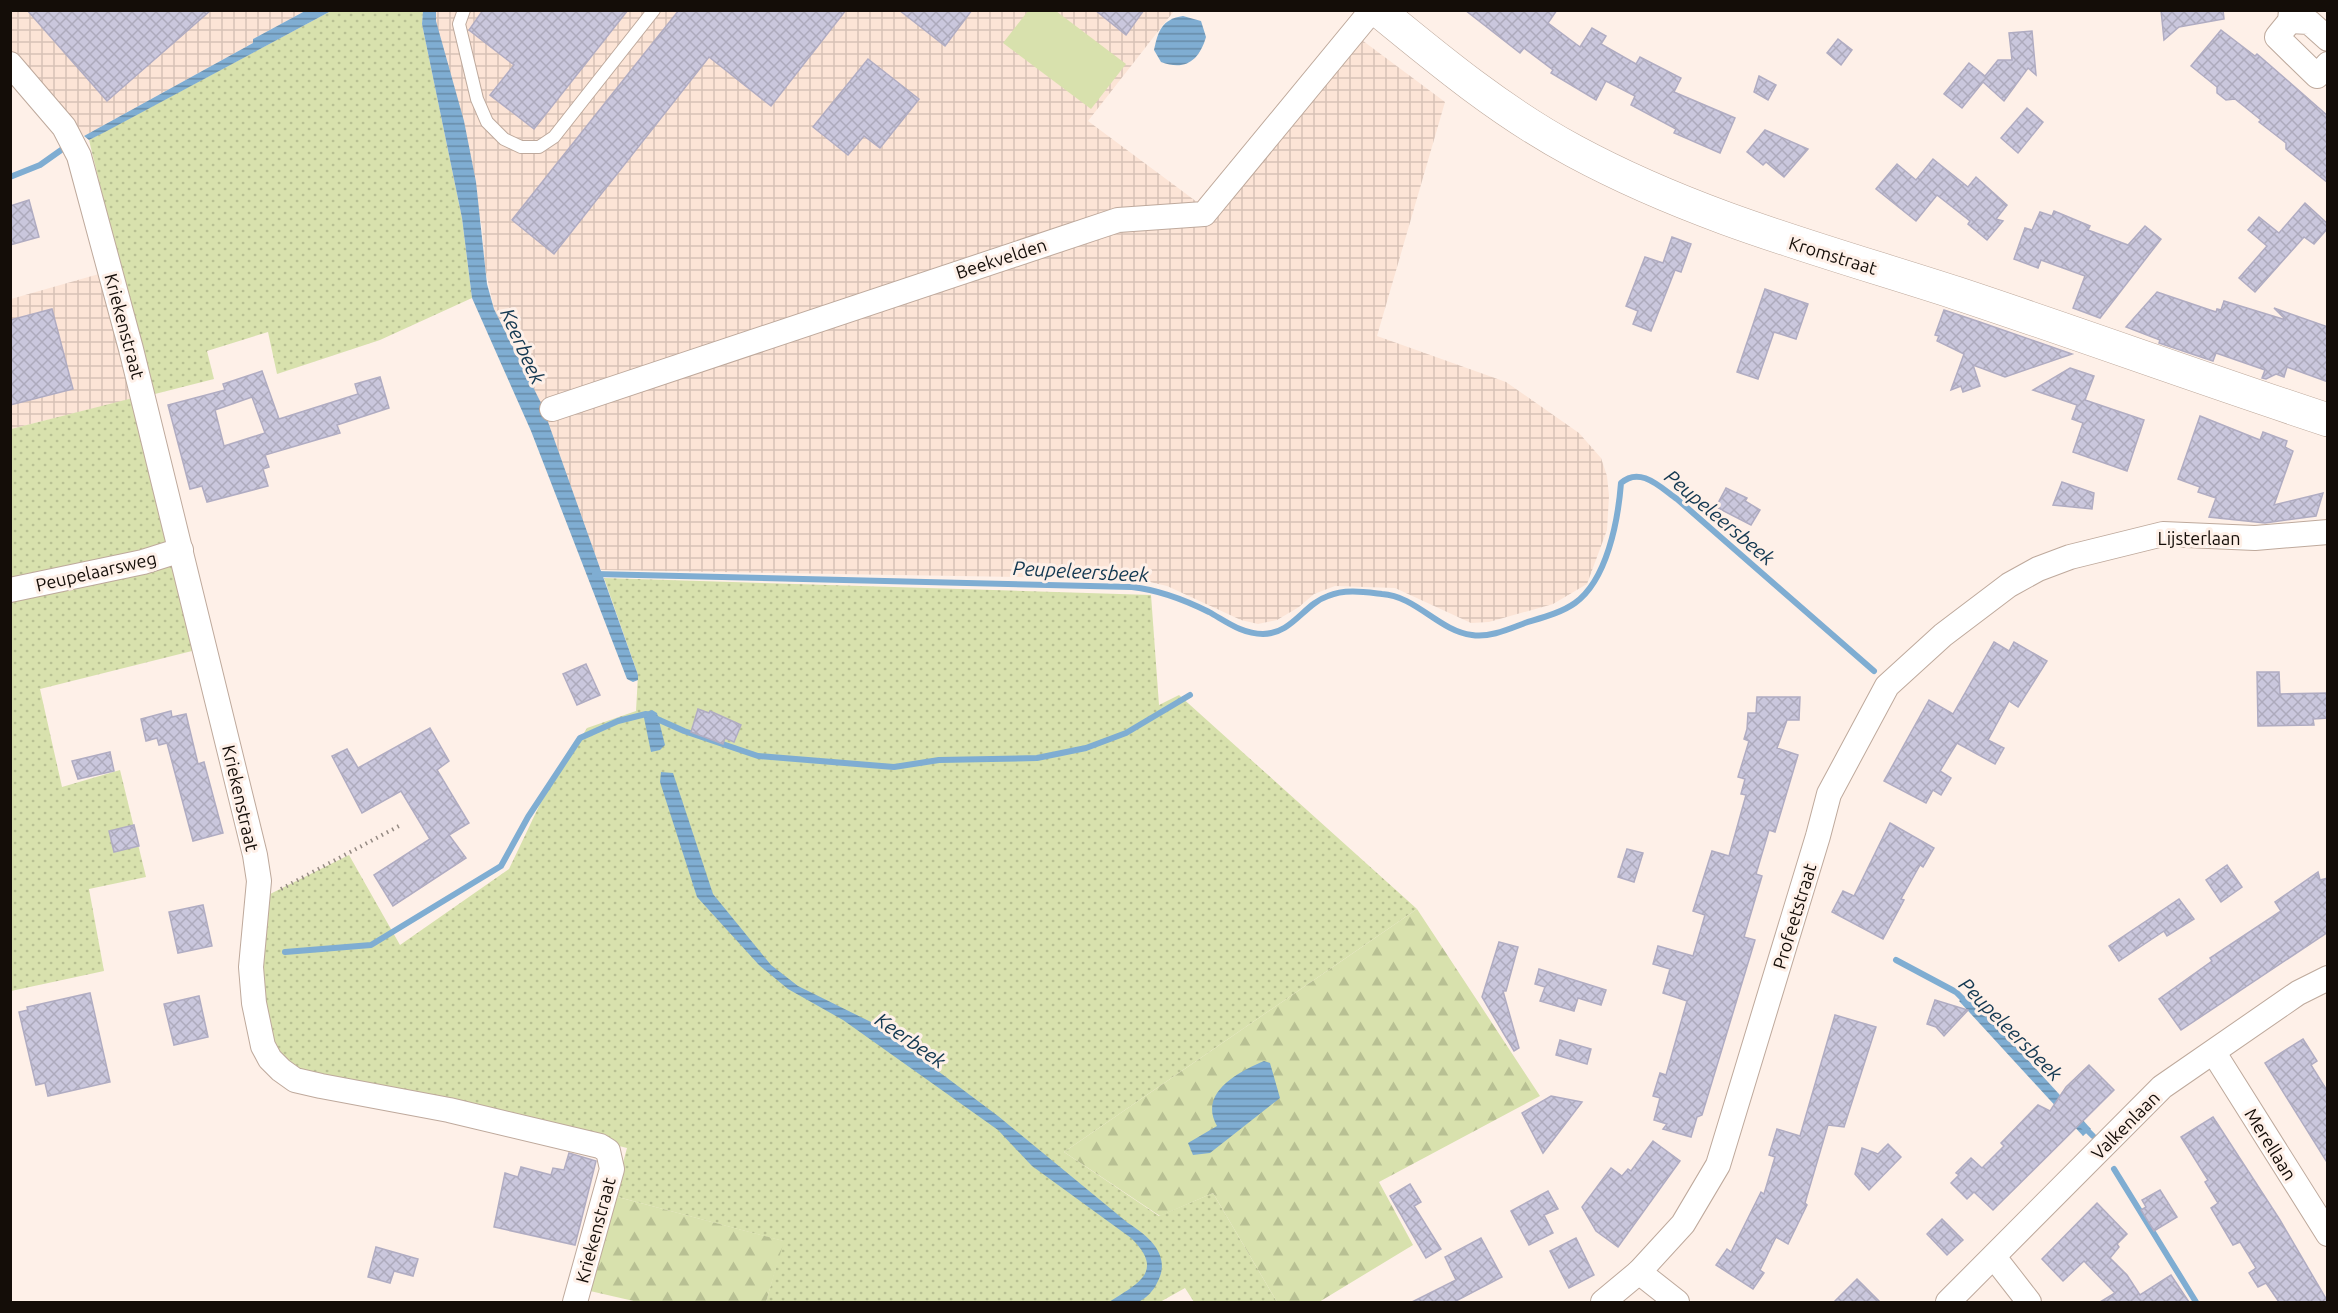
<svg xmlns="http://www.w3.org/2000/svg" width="2338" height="1313" viewBox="0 0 2338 1313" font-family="Ubuntu,sans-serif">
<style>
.industrial{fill:url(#industrial-grid)}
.grass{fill:url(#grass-dots)}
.forest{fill:url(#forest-firs)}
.pitch{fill:#d8e1ad}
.water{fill:url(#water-rules)}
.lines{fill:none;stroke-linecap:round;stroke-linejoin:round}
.stream{stroke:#7fadd2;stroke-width:6}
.building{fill:url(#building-cross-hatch);stroke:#b0acc2;stroke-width:1.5;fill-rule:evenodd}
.lane-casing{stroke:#bea99c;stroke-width:14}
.street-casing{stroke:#bea99c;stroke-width:26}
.secondary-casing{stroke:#bea99c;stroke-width:34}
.path{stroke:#958a83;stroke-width:4;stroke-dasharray:1.5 4.5;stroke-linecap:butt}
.lane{stroke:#fff;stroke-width:12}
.street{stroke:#fff;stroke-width:24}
.secondary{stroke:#fff;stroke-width:33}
.labels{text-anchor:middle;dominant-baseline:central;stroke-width:6;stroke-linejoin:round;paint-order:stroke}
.street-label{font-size:18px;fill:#140d08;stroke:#fef0e8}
.water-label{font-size:20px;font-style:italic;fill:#133851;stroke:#fef0e8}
</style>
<defs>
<pattern id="industrial-grid" width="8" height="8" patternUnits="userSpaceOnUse" patternTransform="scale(1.5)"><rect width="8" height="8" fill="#fce4d6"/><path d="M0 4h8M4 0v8" fill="none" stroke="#d7c2b6"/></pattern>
<pattern id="grass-dots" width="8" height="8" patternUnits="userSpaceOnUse" patternTransform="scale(1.5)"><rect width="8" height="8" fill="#d8e1ad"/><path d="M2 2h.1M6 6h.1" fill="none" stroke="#b8c093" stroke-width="1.8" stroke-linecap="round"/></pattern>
<pattern id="forest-firs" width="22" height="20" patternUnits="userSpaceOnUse" patternTransform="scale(1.5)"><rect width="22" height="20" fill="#d8e1ad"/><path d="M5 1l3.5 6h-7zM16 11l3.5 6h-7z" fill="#b8c093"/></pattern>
<pattern id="water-rules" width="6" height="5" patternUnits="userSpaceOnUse" patternTransform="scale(1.5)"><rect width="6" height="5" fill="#7fadd2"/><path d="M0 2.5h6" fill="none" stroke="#678ba8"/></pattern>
<pattern id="building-cross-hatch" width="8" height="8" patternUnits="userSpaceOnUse" patternTransform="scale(1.5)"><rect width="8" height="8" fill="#cac7dd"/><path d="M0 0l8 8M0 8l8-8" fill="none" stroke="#adaabc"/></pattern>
</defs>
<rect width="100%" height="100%" fill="#fef0e8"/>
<g class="industrial">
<path d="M433,10L1174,11L1088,121L1197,202L1343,26L1445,102L1377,336L1506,382L1579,433L1601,458L1607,476L1609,496L1607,530L1587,584L1553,604L1489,622L1471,623L1395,588L1335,586L1314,594L1299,607L1277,620L1258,624L1241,620L1167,586L1137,579L601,570L524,370L494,309L485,268L482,227Z"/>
<path d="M10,11H305L253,39V43L84,136L11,56Z"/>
<path d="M106,272L143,396L11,429V299Z"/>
</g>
<g class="grass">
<path d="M331,11H423L422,24L462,218L472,298L380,340L277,374L268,332L207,351L214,379L151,395L89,140Z"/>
<path d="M133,398L196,650L40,689L62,787L120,770L146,877L89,889L104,971L11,991V429Z"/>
<path d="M604,578L1151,595L1159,705L1179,695L1417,909L1064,1152L1159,1216L1213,1193L1277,1302H1194L1185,1288L1160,1302H766L783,1241L614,1196L627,1148L426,1098L304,1073L277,1055L260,1001L266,896L349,855L400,945L509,869L540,804L587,728L636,711L638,675Z"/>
</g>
<g class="forest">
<path d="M1417,909L1540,1096L1379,1182L1413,1245L1319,1302H1277L1213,1193L1160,1216L1064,1152Z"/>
<path d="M614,1196L784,1241L766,1302H638L590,1291Z"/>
</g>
<path class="pitch" d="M1028,11H1056L1126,64L1091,109L1003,43Z"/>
<g class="water">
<path d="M305,11H331L105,132L89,140L84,136L253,43V39Z"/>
<path d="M423,11H436V21L464,121L476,182L487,284L494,309L542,405L638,675V680L633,682L627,679L531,431L472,298L462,218L422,24Z"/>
<path d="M1183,16L1201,21L1206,37C1199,61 1185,71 1161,62L1154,50C1158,31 1162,19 1183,16Z"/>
<path d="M652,710L657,713L665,745L660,750L651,752L643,713Z"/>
<path d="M661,772L673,773L713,894L771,965L798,986L875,1024L998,1116L1128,1223C1150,1237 1172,1256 1157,1283C1154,1290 1145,1300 1137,1302C1130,1305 1117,1303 1109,1302C1139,1283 1165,1271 1131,1238L1032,1166L998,1130L843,1020L788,989L759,965L697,897L660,782Z"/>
<path d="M1966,995L1993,1022L2091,1129L2083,1136L1959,1001Z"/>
<path d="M1264,1061L1270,1063L1280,1098L1210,1153L1193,1155L1188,1143L1217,1126C1198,1093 1238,1072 1264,1061Z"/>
</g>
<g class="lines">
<g class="stream">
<path d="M10,177L40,165L64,148"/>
<path d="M595,574L1132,587C1159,590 1185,600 1209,612C1227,622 1242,634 1263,634C1292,634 1304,604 1328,596C1345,589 1364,592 1382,594C1416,596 1439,631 1472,635C1489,638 1509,629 1525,623C1541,618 1561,613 1575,603C1607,580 1618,521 1621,483C1640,466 1660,487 1677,499L1874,671"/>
<path d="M285,952L371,945L501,866L528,817L580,738L618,721L646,714L684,731L758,756L894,767L939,760L1037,758L1086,748L1126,733L1190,695"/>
<path d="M1896,960L1956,992L1967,1003"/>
<path d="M2083,1126L2093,1136"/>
<path d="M2114,1169L2196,1302"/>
</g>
</g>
<g class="building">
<path d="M27,10H211L107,101Z"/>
<path d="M483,10H628L534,129L490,95L514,65L469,30Z"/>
<path d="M679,10H846L771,106L709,57L554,254L512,220Z"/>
<path d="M899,10H972L945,46Z"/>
<path d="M1095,10H1144L1126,35Z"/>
<path d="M1465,10H1557L1548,23L1580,47L1592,28L1606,36L1601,44L1636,64L1640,57L1681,78L1674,92L1735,118L1720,153L1674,133L1676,129L1631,105L1635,96L1606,81L1596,100L1551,73L1553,70L1524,48L1520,53Z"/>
<path d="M2161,10H2223L2224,19L2179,27L2164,40Z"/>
<path d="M2221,30L2255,56L2257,54L2328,116V183L2286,149V143L2259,122L2261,120L2235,99L2226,100L2217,93V87L2191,66Z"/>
<path d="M2032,31L2036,75L2028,68L2004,101L1983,82L1962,108L1944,94L1969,63L1985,76L1998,60H2012L2009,33Z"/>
<path d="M1838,39L1852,50L1841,65L1827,53Z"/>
<path d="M868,59L919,99L880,148L864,136L848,155L813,127Z"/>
<path d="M1759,76L1776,85L1768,100L1754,92Z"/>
<path d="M2027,108L2043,122L2018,153L2001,138Z"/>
<path d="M1765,130L1808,149L1784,177L1766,162L1763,165L1747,152Z"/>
<path d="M1933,159L1968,187L1976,177L2007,205L1996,219L2003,221L1987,240L1968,224L1970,221L1937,195L1916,221L1876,189L1897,164L1916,180Z"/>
<path d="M29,200L39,237L10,245V206Z"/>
<path d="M2305,203L2328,224V228L2314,244L2304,237L2255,292L2239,278L2267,246L2248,230L2259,217L2279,233Z"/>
<path d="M2054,211L2090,226L2088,230L2128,245L2145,226L2161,239L2100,318L2073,308L2085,276L2041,260L2038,268L2014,259L2025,228L2032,230L2040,212L2052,216Z"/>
<path d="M1672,237L1691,244L1681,272L1675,270L1651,331L1633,324L1638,311L1626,306L1645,257L1663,263Z"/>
<path d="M1765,289L1808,304L1796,339L1774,332L1758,379L1737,372Z"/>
<path d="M2157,292L2216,312L2217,309L2221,310L2224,301L2286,320L2274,308L2328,327V382L2287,367L2284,377L2276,374L2266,379L2262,378L2265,370L2216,353L2213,361L2159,343L2160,340L2126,327Z"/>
<path d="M52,309L73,389L10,405V320Z"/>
<path d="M1944,310L1977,321L2072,354L2005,377L1973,365L1980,386L1963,392L1961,386L1951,390L1964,354L1937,341L1939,336L1935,335Z"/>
<path d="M2070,368L2094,376L2085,400L2144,420L2127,471L2073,452L2083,423L2072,419L2077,405L2033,390Z"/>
<path d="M262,371L279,419L358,394L355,384L380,377L389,408L337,425L340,433L265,455L269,467L263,469L268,486L207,502L202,486L190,489L168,405L225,390L223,384ZM252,397L265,433L224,446L215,410Z"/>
<path d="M2200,416L2260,440L2263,432L2287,441L2285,447L2293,451L2274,505L2323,493L2316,516L2265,523L2209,517L2216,498L2198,492L2200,487L2178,479Z"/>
<path d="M2062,482L2094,493L2092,509L2053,505Z"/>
<path d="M1726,488L1747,498L1745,501L1760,510L1751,525L1716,507Z"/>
<path d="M1994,642L2009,651L2014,642L2047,661L2018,707L2009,701L1988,740L2004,748L1995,764L1957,743L1940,771L1951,778L1941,795L1933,790L1926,803L1884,781L1929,700L1953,714Z"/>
<path d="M586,664L600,695L577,705L563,674Z"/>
<path d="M2257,672H2279L2280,694L2328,693V718L2313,719L2314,725L2258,726Z"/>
<path d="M1757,697H1800L1799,720H1787L1777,748L1798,755L1775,832L1769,830L1756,874L1762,876L1744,937L1755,940L1702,1115L1697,1117L1691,1137L1663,1129L1667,1124L1654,1120L1660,1098L1653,1096L1660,1073L1666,1075L1687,1001L1663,993L1670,969L1653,964L1658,946L1693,956L1705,915L1693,911L1712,851L1729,856L1746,795L1741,794L1745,779L1738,777L1749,741L1744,739L1747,729L1748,713H1756Z"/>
<path d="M698,709L709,713L710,711L741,725L734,742L725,738L723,744L691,732Z"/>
<path d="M171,711L172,717L186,714L198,764L204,762L223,833L193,841L167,743L159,745L157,738L146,741L141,719Z"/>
<path d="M430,728L449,761L437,770L469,823L449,835L466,858L393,906L374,875L430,839L401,791L362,813L332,756L347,749L358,768Z"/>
<path d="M110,752L114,771L78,779L72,761Z"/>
<path d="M1890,823L1934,848L1923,867L1920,865L1901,899L1904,900L1883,939L1832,912L1843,891L1854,896Z"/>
<path d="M134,825L139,846L114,852L109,831Z"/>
<path d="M1627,849L1643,853L1634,882L1618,877Z"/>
<path d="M2227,865L2242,887L2221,902L2206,880Z"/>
<path d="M2318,872L2320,880L2328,878V932L2181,1030L2159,999L2212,961L2210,958L2281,911L2275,902Z"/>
<path d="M2179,899L2194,919L2167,936L2164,931L2119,961L2109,946Z"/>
<path d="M203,905L212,946L178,953L169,912Z"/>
<path d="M1499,942L1518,947L1506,991H1503L1519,1048L1514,1051L1482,997Z"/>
<path d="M1539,969L1606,990L1601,1005L1578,998L1574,1011L1540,1001L1545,987L1535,984Z"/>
<path d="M90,993L110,1082L48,1096L45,1083L36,1085L19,1012L28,1010L27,1007Z"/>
<path d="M199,996L208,1037L174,1045L164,1004Z"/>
<path d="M1935,1000L1968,1010L1944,1036L1936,1027L1927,1024Z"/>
<path d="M1835,1015L1876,1027L1844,1127L1828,1125L1805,1203L1807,1205L1788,1244L1776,1237L1760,1270L1764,1273L1753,1289L1716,1265L1727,1249L1731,1252L1761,1192L1764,1194L1775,1157L1769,1155L1777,1129L1800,1136Z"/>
<path d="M2303,1039L2317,1061L2311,1065L2328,1092V1164L2265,1063Z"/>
<path d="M1560,1040L1591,1049L1587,1064L1556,1055Z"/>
<path d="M2089,1065L2114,1090L1993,1210L1974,1192L1967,1199L1951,1183L1959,1175L1956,1173L1971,1158L1982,1168L2004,1146L2001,1143L2038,1105L2050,1111L2066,1087Z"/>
<path d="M1551,1096L1582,1102L1543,1153L1522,1113Z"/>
<path d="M2213,1117L2280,1220L2328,1302H2279L2266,1283L2258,1287L2249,1273L2256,1268L2240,1242L2233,1245L2211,1208L2218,1203L2205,1182L2208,1180L2181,1137Z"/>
<path d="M1653,1141L1680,1161L1618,1247L1596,1231L1582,1207L1611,1168L1622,1176L1628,1169L1631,1171Z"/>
<path d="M1888,1144L1901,1157L1869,1190L1855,1174L1862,1148L1878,1154Z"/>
<path d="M569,1153L596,1161L575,1245L494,1227L505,1173L518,1177L521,1167L551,1175L553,1168L564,1170Z"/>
<path d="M1410,1184L1421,1202L1414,1206L1441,1249L1426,1258L1390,1196Z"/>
<path d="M2160,1190L2177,1217L2154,1231L2141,1210L2146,1207L2142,1200Z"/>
<path d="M1548,1191L1558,1209L1544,1215L1553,1233L1529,1245L1511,1211Z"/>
<path d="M2097,1203L2127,1234L2117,1244L2119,1247L2110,1258L2127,1275L2140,1295L2171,1275L2189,1302H2100L2115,1293L2084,1261L2063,1281L2042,1259Z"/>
<path d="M1942,1219L1963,1240L1947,1255L1927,1234Z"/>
<path d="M1481,1238L1502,1277L1454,1302H1412L1456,1280L1445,1257Z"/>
<path d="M1576,1238L1594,1275L1569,1288L1550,1251Z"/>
<path d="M376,1247L418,1259L413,1276L394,1271L390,1283L368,1277Z"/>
<path d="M1857,1279L1880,1302H1834Z"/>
</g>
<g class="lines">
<defs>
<path id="lane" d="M464,10L459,24L477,99L487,122L504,139L521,147H539L554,137L654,10"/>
<g id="street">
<path d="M2291,10L2290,21L2277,37L2317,76L2328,64"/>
<path d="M2290,21L2309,22L2328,39"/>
<path d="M10,64L64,127L79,156L131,349L255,855L259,881L251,967L254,1003L263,1046L270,1059L281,1070L295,1080L321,1086L449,1110L600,1146L608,1151L612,1169L575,1302"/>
<path d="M552,409L1118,220L1204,214L1372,10"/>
<path d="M10,590L143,562L181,550"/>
<path d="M2214,1053L2328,1234"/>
<path d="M1994,1257L2029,1302"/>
<path d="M1639,1272L1677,1302"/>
<path d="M1603,1302L1639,1272L1683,1224L1718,1165L1818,836L1829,794L1887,686L1943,635L2009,585L2038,569L2070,557L2163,534L2255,538L2328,532"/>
<path d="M1948,1302L2162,1087L2298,993L2328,978"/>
</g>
<path id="secondary" d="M1378,10C1440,61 1503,113 1574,151C1698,218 1823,250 1956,293C2080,334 2203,379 2328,420"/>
</defs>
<use href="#lane" class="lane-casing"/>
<use href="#street" class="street-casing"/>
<use href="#secondary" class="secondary-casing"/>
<path class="path" d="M281,889L399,826"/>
<use href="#lane" class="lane"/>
<use href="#street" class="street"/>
<use href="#secondary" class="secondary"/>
</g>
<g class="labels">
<g class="street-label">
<text transform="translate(1833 255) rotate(17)">Kromstraat</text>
<text transform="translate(1001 258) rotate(-18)">Beekvelden</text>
<text transform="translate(125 326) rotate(75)">Kriekenstraat</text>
<text x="2199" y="538">Lijsterlaan</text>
<text transform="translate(96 571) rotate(-13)">Peupelaarsweg</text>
<text transform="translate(241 798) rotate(77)">Kriekenstraat</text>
<text transform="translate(1794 916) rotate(-73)">Profeetstraat</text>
<text transform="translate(2125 1125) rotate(-45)">Valkenlaan</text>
<text transform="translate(2271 1144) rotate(58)">Merellaan</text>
<text transform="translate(595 1230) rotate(-75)">Kriekenstraat</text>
</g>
<g class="water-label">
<text transform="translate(523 346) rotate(66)">Keerbeek</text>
<text transform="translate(1720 517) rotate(40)">Peupeleersbeek</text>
<text transform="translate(1081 571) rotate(3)">Peupeleersbeek</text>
<text transform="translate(2011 1029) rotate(45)">Peupeleersbeek</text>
<text transform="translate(911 1040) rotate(35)">Keerbeek</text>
</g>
</g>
<rect width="2338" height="1313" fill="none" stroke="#140d08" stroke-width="24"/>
</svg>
